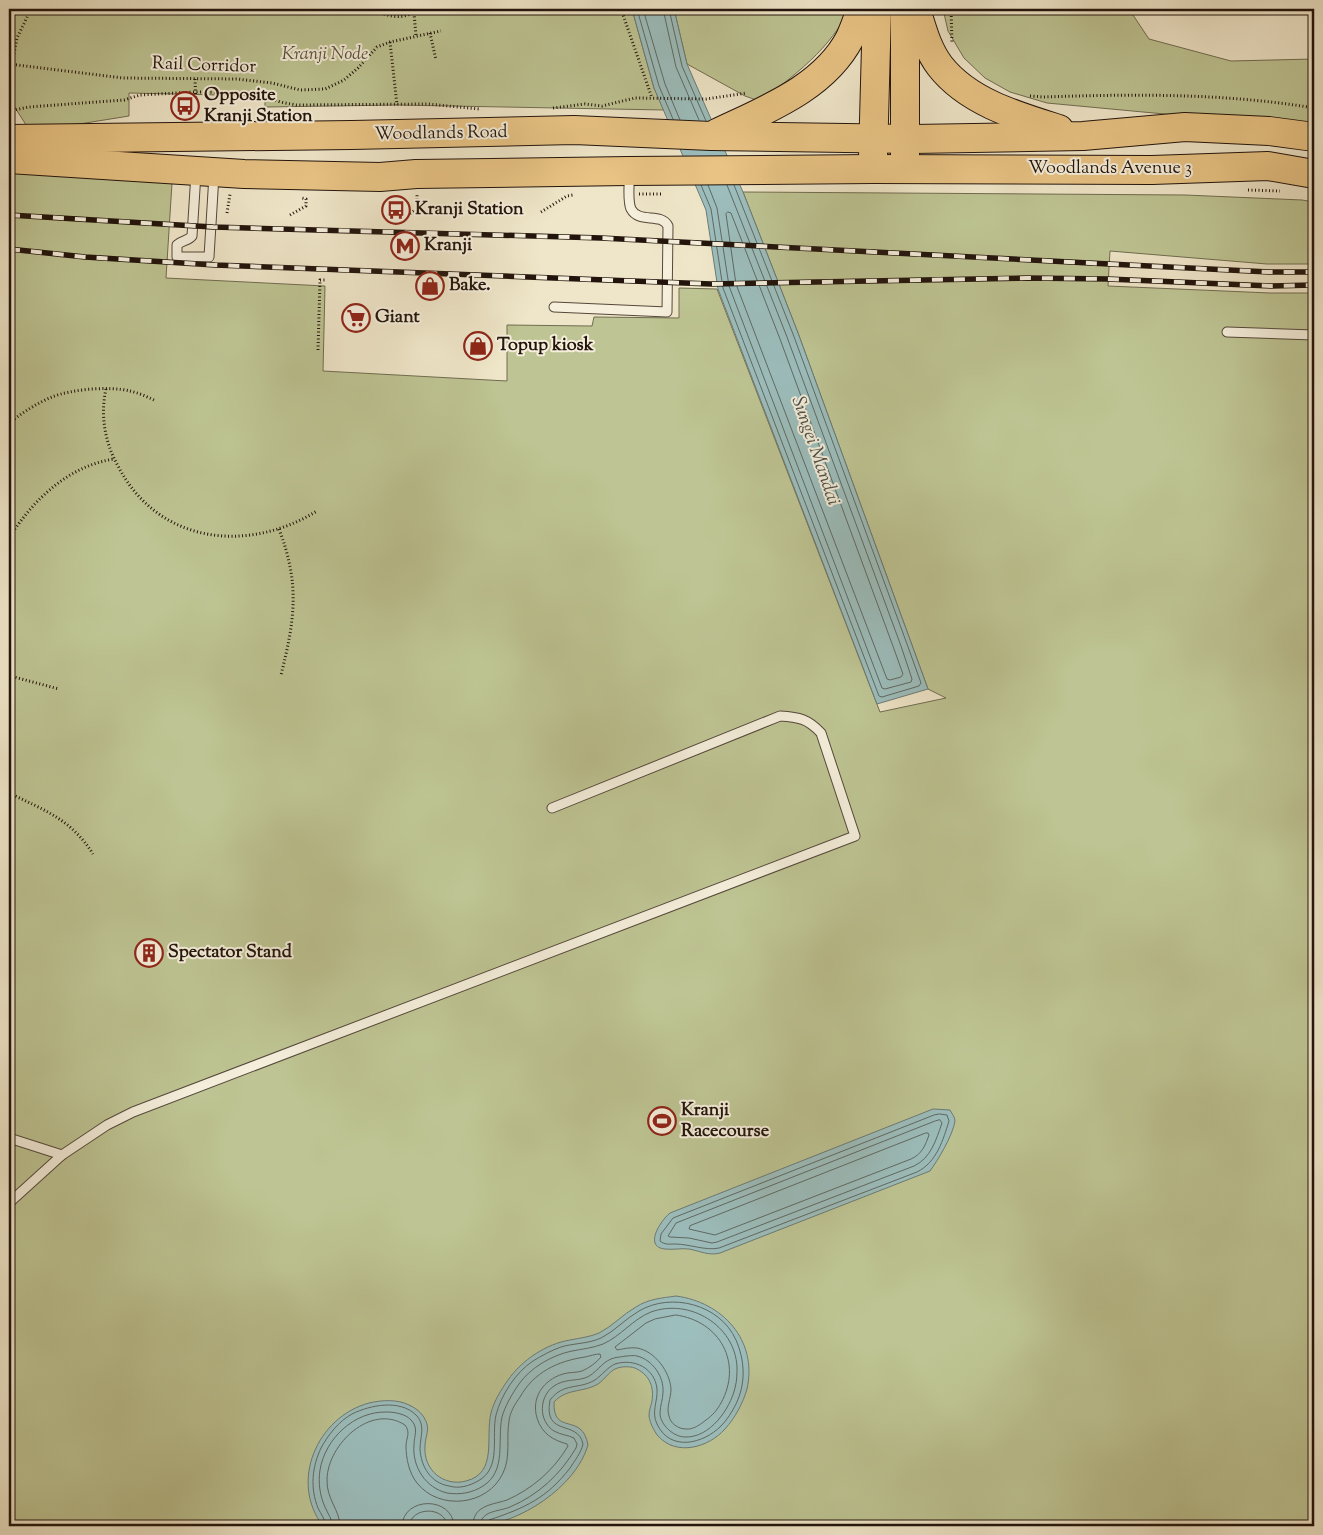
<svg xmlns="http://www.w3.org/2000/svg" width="1323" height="1535" viewBox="0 0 1323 1535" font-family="'Sorts Mill Goudy',serif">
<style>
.green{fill:#bec493;stroke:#706c50}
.water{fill:#9cbebd;stroke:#6b7a76}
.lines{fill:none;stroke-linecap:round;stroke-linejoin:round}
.shore{stroke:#5f6964;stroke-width:1}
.service-casing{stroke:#55483b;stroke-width:11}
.primary-casing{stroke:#22140c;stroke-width:30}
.path{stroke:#22140c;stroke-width:3;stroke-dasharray:1 2.5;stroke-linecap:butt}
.service{stroke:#f5efdc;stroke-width:9}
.primary{stroke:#e8c384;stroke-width:28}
.rail-casing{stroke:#22140c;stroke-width:5.5}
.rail{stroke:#f5efdc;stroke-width:4;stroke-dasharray:11;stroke-linecap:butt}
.labels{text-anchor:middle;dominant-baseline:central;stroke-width:4;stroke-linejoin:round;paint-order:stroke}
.park-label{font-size:18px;font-style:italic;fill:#59523b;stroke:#f5efdc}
.street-label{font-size:18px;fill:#22140c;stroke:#f5efdc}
.poi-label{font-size:18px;font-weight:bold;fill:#22140c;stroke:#f5efdc;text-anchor:start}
.water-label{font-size:19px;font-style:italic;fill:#4d504a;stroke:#f5efdc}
</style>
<rect width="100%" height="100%" fill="#efe6c9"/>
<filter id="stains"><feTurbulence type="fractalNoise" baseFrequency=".004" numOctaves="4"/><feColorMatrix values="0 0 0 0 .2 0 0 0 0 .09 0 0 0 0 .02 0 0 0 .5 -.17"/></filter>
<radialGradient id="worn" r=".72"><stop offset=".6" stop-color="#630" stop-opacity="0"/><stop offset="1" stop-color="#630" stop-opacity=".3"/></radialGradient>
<g class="green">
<path d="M9,9H632L654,88L664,110L397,105L265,107V96L129,93V116L48,129L28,128L14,106H9Z"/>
<path d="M674,9H848C835,45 790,80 759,101L745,96L687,64Z"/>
<path d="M943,9H1129L1149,39L1231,61L1314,59V128L1047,103L1010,92L985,78L964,58L948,31Z"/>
<path d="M9,170L172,183L166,278L325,286L323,371L507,381V325L592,326L594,317L679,318V288L717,289L880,712L946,698L928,689L798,333L743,192L1185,195L1302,200L1314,202V264H1267L1110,251L1108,286L1270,293H1314V1526H9Z"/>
</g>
<g class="water">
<path d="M632,9H674L687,64L743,192L798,333L928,689L877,704L718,289L706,210L654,88Z"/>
<path d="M933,1109L950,1110C952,1114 955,1117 955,1121C953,1135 938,1160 930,1171L720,1253C709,1256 700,1251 689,1249C681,1248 673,1250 665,1249C643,1247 661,1220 670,1213Z"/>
<path d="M676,1296C722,1302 758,1340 747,1389C743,1403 735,1418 725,1429C709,1447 677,1457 658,1436C654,1431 650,1423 649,1416C649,1410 651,1406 652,1401C654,1387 650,1376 637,1369C632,1366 621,1366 615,1369C609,1372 604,1380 598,1384C582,1393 567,1388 554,1402C553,1437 582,1411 588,1445C576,1487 519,1524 477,1526C461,1527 428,1520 416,1526H323C289,1482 317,1417 369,1403C382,1400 397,1399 409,1405C418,1409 424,1415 427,1424C429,1432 425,1438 425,1446C423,1470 444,1487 466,1481C498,1473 485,1437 491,1413C494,1401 501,1390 508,1380C522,1360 546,1344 570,1340C580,1338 590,1337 599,1333C613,1326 623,1314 636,1307C648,1299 662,1298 676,1296Z"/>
</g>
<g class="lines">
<g class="shore">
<path d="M637,9L659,86L673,119"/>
<path d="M643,9L665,84L680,120"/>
<path d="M663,9L676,67L699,120"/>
<path d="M669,9L682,66L706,121"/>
<path d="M701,185L711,209L723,288L879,696L882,697L919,686L921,683L907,644L793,334L734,185"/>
<path d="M708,185L717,208L729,286L882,688L885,689L911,682L912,679L901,646L787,337L727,185"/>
<path d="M728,212L731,213L780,339L894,649L903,674L901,677L890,680L887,679L736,284L726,214Z"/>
<path d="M940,1114L947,1115L949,1121C943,1140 937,1162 917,1172L719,1248C706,1251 689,1244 675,1244C669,1244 665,1245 660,1241L661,1234L673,1218L934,1115Z"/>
<path d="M940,1120L942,1123C936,1140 931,1158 914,1166L717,1242L712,1243L689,1238L670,1237L668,1236L676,1223L935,1121Z"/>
<path d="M926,1133H928L929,1135C925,1146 922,1154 911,1159L715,1235L689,1229L690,1226Z"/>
<path d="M676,1315C720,1321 743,1363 721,1403C717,1410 713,1415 706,1420C701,1424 693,1430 686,1429C678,1429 670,1423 669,1416C666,1408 671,1398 671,1389C670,1372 655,1351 637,1348C630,1347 623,1349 617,1350L615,1347L646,1323L655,1319Z"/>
<path d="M327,1526C325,1520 321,1514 318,1508C310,1488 312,1467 321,1448C328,1435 339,1421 352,1414C370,1405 400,1399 416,1415C426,1425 420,1437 420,1449C421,1467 431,1483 449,1486C459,1489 469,1486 478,1481C502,1468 491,1437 496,1415C501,1395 516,1372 533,1361C541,1356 552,1350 561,1347C574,1343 588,1344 601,1338C615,1331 625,1319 639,1311C671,1292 720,1304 736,1340C745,1361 746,1383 736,1404C732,1412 727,1420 721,1426C703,1444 670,1452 657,1424C651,1412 658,1401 657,1389C655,1368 634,1358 615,1364C608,1367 602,1375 595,1380C578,1390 564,1382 550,1400C543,1438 578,1419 583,1444C581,1453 575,1460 570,1468C547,1498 525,1508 489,1520L486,1526"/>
<path d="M333,1526C332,1519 328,1514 325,1507C320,1496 318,1483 320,1470C325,1439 354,1411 387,1412C394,1412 406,1414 411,1420C419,1428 414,1436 414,1445C412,1467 426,1488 447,1493C460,1495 472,1493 483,1486C507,1471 497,1440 502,1417C505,1406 512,1394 519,1384C530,1368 552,1355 572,1351C582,1349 593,1348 603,1344C621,1336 633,1319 651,1312C689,1298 735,1325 737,1367C737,1373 737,1381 735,1388C730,1409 710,1438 685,1437C674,1437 660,1425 660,1413C660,1406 663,1399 663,1392C664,1377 653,1360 637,1356C634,1355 629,1356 626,1356C622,1357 615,1357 611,1359C601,1363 596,1374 585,1378C575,1381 564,1379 554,1386C539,1396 538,1421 554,1431C561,1435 568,1435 574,1438L577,1444L576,1448C560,1475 538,1495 510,1507C498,1512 481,1510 480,1526"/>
<path d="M340,1526C340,1510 326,1499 327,1479C328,1444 371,1403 405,1425C411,1433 406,1438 406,1446C406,1458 409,1473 417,1483C439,1511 488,1506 503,1473C511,1457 506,1438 509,1421C510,1412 515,1404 520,1397C534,1372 558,1361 585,1357C590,1356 595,1354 600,1354L601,1357C596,1363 589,1368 582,1371C576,1373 569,1372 563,1374C543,1380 531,1398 537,1418C542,1434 553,1440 567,1444L568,1446C554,1470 532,1489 507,1500C498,1503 488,1504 481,1509C475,1513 473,1519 473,1526"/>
<path d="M402,1526C403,1496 453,1496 454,1526"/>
<path d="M409,1526C411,1506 446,1506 447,1526"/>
</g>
<defs>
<g id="service">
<path d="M196,173L192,236C188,241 182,240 177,245V257H209L214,175"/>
<path d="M554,307L667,312L668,226C661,212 639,224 631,209C627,200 630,184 629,174"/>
<path d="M1227,332L1314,335"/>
<path d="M9,1138L62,1155"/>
<path d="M9,1203L62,1155L107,1125L133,1112L855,836L821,733C808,719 799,717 780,716L552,808"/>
</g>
<g id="primary">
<path d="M905,9V158"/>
<path d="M916,9C922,28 927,49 940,66C968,102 1017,116 1059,129"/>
<path d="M717,133C765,110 824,88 850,38C854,29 858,18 861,9"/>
<path d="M9,139L352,135L574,130L711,136L913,139L1083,136L1185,127L1269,131L1314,137"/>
<path d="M873,157L877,9"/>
<path d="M9,159L244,174L380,177L416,174L629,171L873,169L1152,170L1268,166L1314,174"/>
</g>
</defs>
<use href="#service" class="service-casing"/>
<use href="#primary" class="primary-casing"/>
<g class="path">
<path d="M302,9C317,16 331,12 346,9"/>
<path d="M371,9C389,17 403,21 419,9"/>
<path d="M621,9L652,98"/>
<path d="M951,9L952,43"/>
<path d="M414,13L416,36"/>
<path d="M430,33L436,60"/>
<path d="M390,42L397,105"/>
<path d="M9,64L123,78L237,79L272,83L300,90L325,89L344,80L358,68L377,47L390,42L441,31"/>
<path d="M12,64L17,38L31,9"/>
<path d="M195,79L196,106"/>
<path d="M1030,96L1043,97C1134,94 1224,93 1314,108"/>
<path d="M553,108L585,104L602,106L635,98L706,99L747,93"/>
<path d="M9,111L29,107L124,100L140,95L195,92L259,93L280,102L296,105L428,104L479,109"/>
<path d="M1248,190L1280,191"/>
<path d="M639,194H662"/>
<path d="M541,212L567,196L573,195"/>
<path d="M227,213L230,194"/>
<path d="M290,215L306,206V199L302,198"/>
<path d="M401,219L417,209V195"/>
<path d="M318,350L320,280H326"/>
<path d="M106,389C100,415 105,443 118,466C158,544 247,554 317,511"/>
<path d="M9,423C22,413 37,403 52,397C72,389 110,386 130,391C139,393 148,397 156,401"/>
<path d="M279,529C300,584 295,619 281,675"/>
<path d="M9,538C33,500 68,466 114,459"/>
<path d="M9,675L14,677L59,689"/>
<path d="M9,793C44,810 71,819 93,854"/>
</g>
<use href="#service" class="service"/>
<use href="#primary" class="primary"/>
<defs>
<g id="rail">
<path d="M9,215L213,227L601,238L1109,264L1269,272H1314"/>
<path d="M9,249L85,257L215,265L711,284L1027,278L1108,279L1271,286L1314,285"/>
</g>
</defs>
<use href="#rail" class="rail-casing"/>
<use href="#rail" class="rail"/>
</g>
<defs>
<symbol id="bus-ring" viewBox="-11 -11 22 22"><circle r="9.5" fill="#f5efdc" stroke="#8f2418" stroke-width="1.5"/><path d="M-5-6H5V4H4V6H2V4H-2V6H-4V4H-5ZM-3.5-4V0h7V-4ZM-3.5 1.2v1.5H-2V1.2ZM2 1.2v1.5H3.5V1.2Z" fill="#8f2418"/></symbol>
<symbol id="metro-ring" viewBox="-11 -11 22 22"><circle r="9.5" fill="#f5efdc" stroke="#8f2418" stroke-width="1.5"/><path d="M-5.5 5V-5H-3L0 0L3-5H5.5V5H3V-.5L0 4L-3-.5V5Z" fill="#8f2418"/></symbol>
<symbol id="shop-ring" viewBox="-11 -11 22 22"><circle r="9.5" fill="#f5efdc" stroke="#8f2418" stroke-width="1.5"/><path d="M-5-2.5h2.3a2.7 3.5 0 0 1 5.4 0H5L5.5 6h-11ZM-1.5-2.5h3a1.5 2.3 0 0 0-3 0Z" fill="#8f2418"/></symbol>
<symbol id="supermarket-ring" viewBox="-11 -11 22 22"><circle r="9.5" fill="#f5efdc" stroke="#8f2418" stroke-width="1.5"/><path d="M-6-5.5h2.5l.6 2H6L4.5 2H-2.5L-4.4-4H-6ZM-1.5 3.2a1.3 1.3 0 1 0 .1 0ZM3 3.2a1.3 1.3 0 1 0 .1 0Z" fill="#8f2418"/></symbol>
<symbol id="building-ring" viewBox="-11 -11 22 22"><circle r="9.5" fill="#f5efdc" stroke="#8f2418" stroke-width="1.5"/><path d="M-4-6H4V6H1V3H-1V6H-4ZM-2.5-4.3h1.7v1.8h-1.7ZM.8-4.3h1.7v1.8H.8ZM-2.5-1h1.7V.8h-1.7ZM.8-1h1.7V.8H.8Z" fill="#8f2418"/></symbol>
<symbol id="stadium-ring" viewBox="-11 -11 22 22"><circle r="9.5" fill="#f5efdc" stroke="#8f2418" stroke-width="1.5"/><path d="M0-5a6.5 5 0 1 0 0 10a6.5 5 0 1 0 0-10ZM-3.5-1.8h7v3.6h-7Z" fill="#8f2418"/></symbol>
</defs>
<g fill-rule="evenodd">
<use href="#bus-ring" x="169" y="90" width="32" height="32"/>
<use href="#bus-ring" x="380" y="194" width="32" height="32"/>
<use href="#metro-ring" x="389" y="230" width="32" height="32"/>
<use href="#shop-ring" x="414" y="270" width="32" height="32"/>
<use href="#supermarket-ring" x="340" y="302" width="32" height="32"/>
<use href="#shop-ring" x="462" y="330" width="32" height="32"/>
<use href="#building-ring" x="133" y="937" width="32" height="32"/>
<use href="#stadium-ring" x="646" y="1105" width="32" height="32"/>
</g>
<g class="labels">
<g class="park-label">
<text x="325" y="55">Kranji Node</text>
</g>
<g class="street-label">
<text transform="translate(204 66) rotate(2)">Rail Corridor</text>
<text transform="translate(441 134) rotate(-1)">Woodlands Road</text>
<text x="1110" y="169">Woodlands Avenue 3</text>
</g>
<g class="poi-label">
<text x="204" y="96">Opposite<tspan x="204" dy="21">Kranji Station</tspan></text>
<text x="415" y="210">Kranji Station</text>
<text x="424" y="246">Kranji</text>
<text x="449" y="286">Bake.</text>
<text x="375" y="318">Giant</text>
<text x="497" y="346">Topup kiosk</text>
<text x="168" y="953">Spectator Stand</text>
<text x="681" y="1111">Kranji<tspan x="681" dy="21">Racecourse</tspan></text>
</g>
<g class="water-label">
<text transform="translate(815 451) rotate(71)">Sungei Mandai</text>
</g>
</g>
<rect width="1323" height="1535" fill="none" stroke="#efe6c9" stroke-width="30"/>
<rect x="10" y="10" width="1303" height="1515" fill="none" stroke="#22140c" stroke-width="2.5"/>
<rect x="15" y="15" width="1293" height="1505" fill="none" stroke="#22140c"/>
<rect width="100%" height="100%" filter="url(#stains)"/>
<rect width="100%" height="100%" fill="url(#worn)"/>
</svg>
